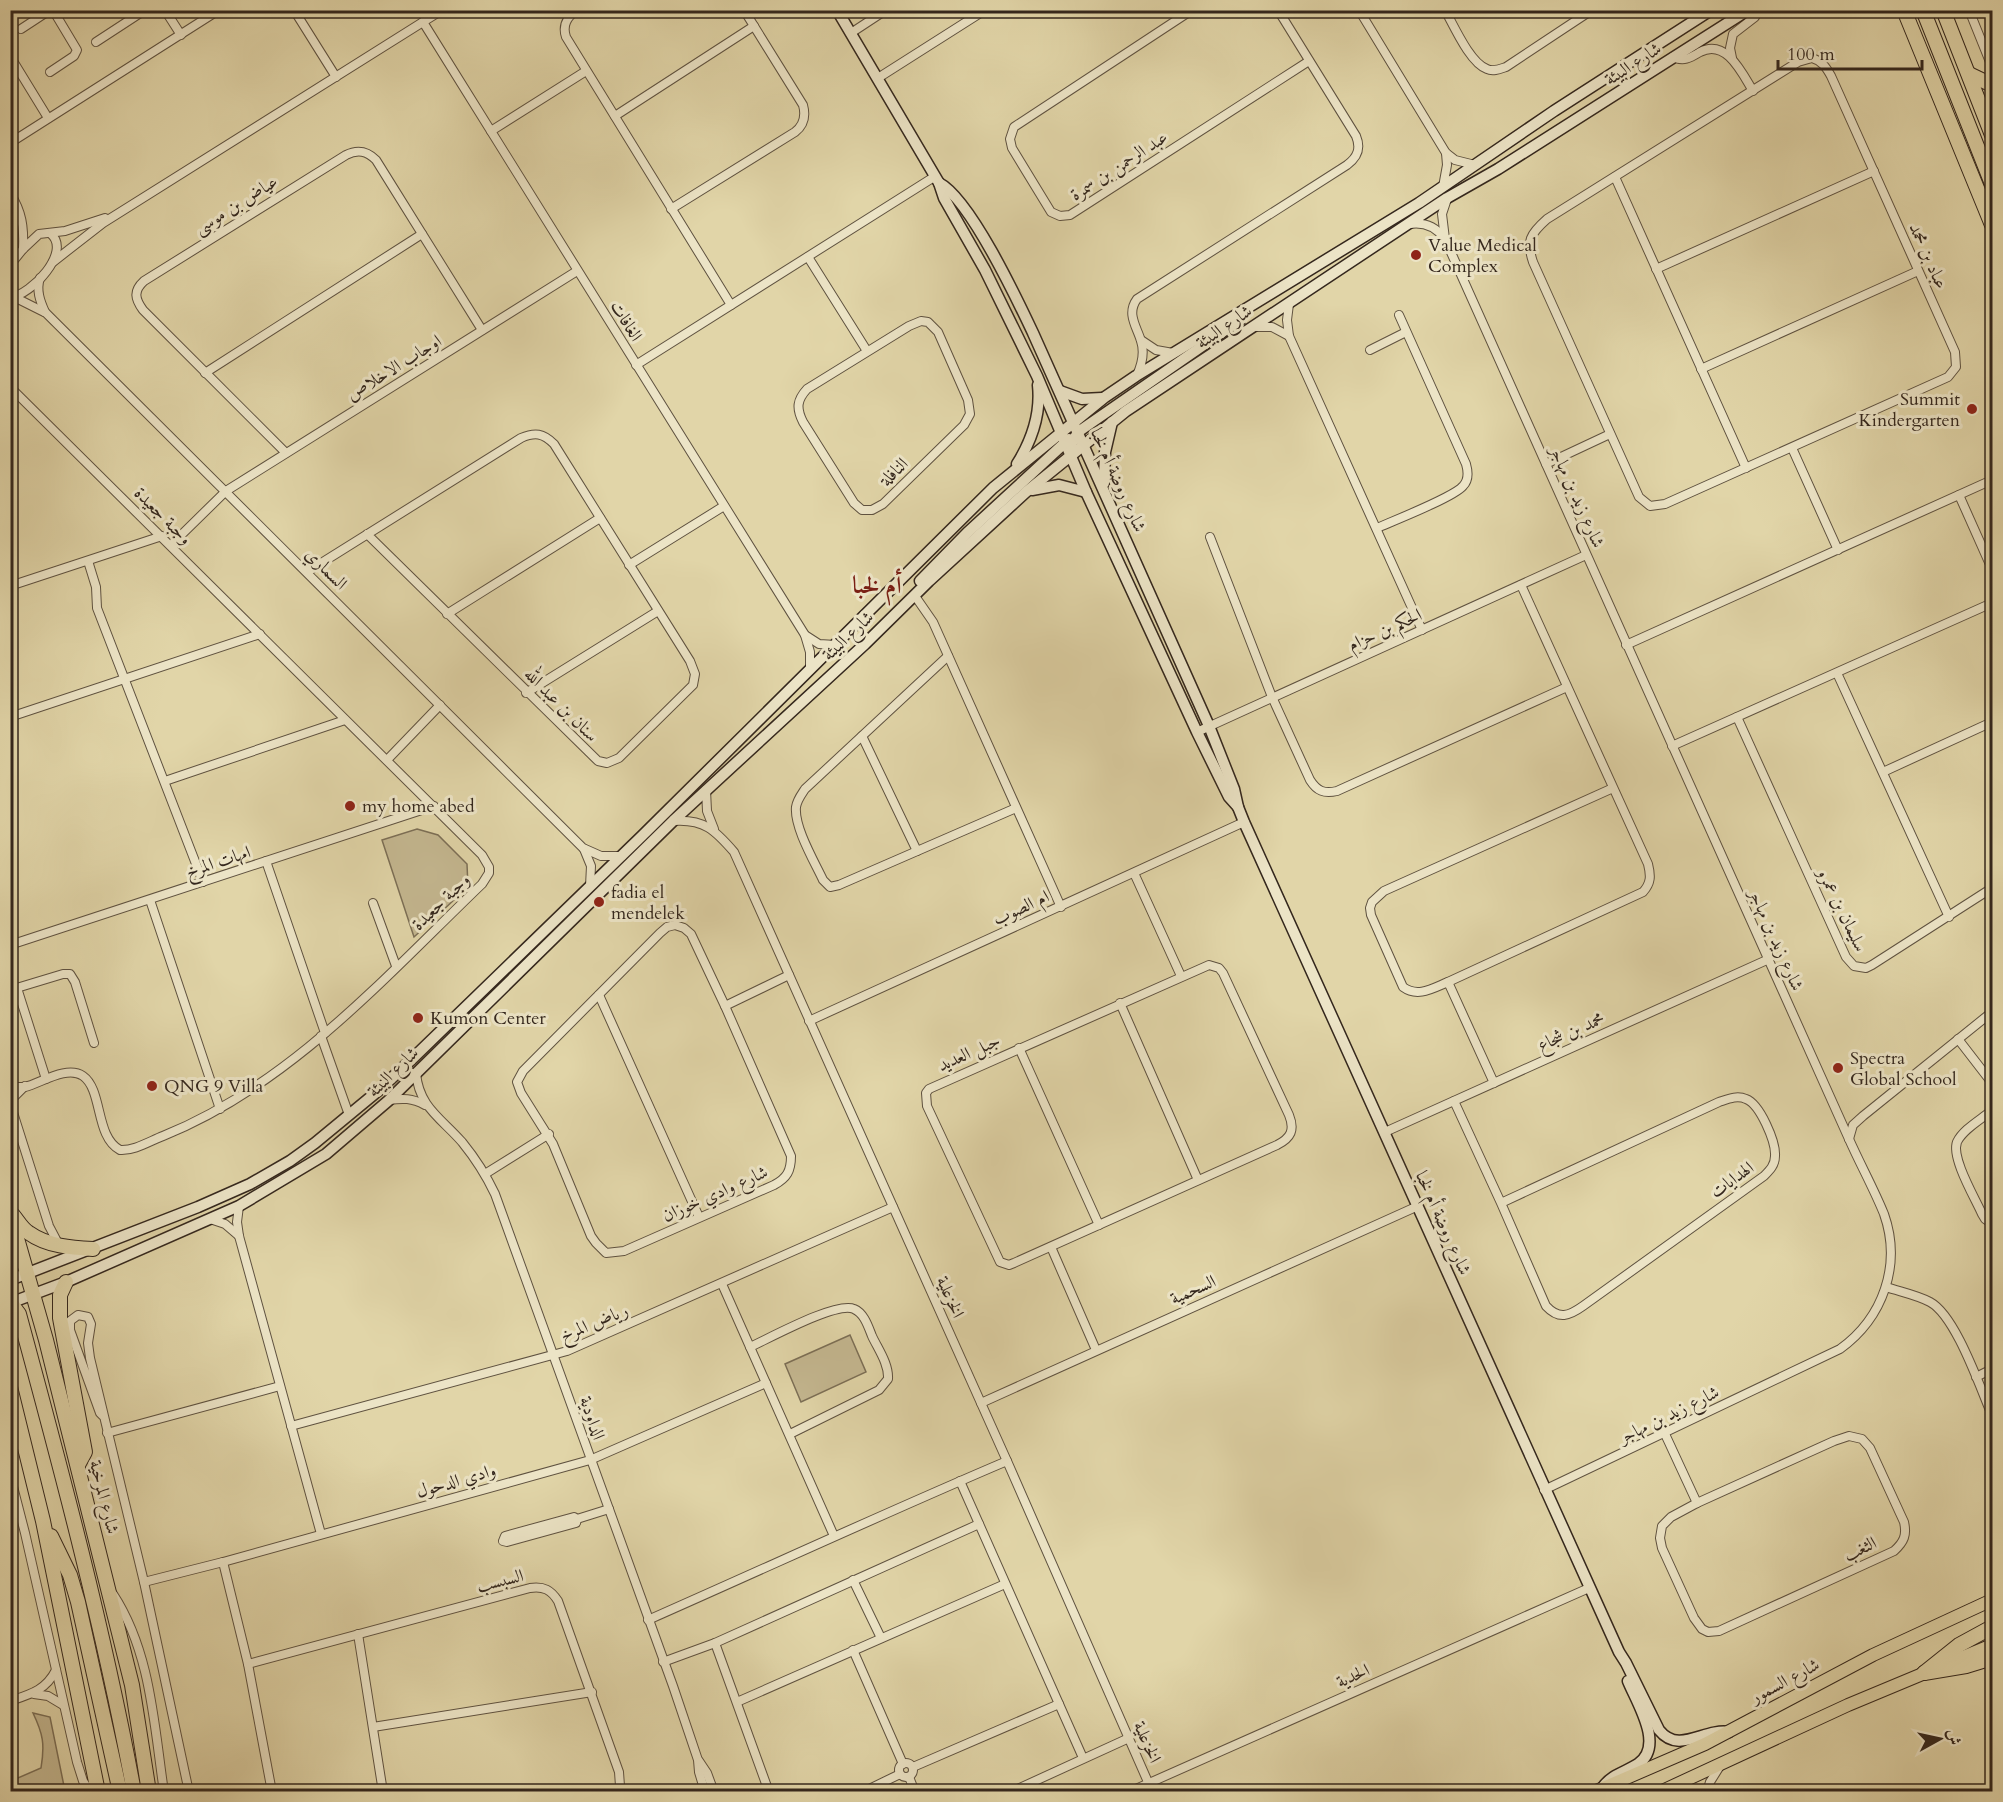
<svg xmlns="http://www.w3.org/2000/svg" width="2003" height="1802" viewBox="0 0 2003 1802" font-family="Cardo,Amiri,serif">
<style>
.green{fill:#c4b790;stroke:#7c6f56;stroke-width:1.5}
.lines{fill:none;stroke-linecap:round;stroke-linejoin:round}
.street-casing{stroke:#5f5240;stroke-width:10}
.secondary-casing{stroke:#34271d;stroke-width:13}
.primary-casing{stroke:#34271d;stroke-width:14}
.highway-casing{stroke:#34271d;stroke-width:16}
.street{stroke:#ece4c6;stroke-width:8}
.secondary{stroke:#ece4c6;stroke-width:10}
.primary{stroke:#e1d5a8;stroke-width:12}
.highway{stroke:#e1d5a8;stroke-width:14}
.poi-dot{fill:#8f2418;stroke:#ece4c6;stroke-width:2}
.labels{text-anchor:middle;dominant-baseline:central;stroke-width:6;stroke-linejoin:round;paint-order:stroke}
.street-label{font-size:18px;fill:#34271d;stroke:#ece4c6}
.poi-label{font-size:18px;fill:#34271d;stroke:#ece4c6;text-anchor:start}
.district-label{font-size:24px;font-weight:bold;fill:#7a1f14;stroke:#ece4c6}
</style>
<rect width="100%" height="100%" fill="#e1d5a8"/>
<filter id="stains"><feTurbulence type="fractalNoise" baseFrequency=".00333" numOctaves="4"/><feColorMatrix values="0 0 0 0 .2 0 0 0 0 .09 0 0 0 0 .02 0 0 0 .5 -.17"/></filter>
<radialGradient id="worn" r=".72"><stop offset=".6" stop-color="#630" stop-opacity="0"/><stop offset="1" stop-color="#630" stop-opacity=".3"/></radialGradient>
<g class="green">
<path d="M417,829L438,835L467,864L468,887L414,937L382,840Z"/>
<path d="M850,1335L866,1372L801,1402L785,1364Z"/>
<path d="M33,1713L50,1717L65,1791H11V1781L41,1768C45,1744 43,1734 33,1713Z"/>
</g>
<g class="lines">
<defs>
<g id="street">
<path d="M165,10L181,35"/>
<path d="M294,10L336,77"/>
<path d="M577,10C567,17 562,25 566,37L731,305"/>
<path d="M1192,10L1014,127L1010,139L1012,148L1051,212L1060,216L1070,215L1309,61"/>
<path d="M1359,10L1446,153L1455,160L1475,165"/>
<path d="M1445,10C1454,26 1470,63 1487,69C1493,72 1500,69 1506,67L1592,10"/>
<path d="M1969,10L1992,67"/>
<path d="M423,22L805,635L810,652V668"/>
<path d="M21,29L50,10"/>
<path d="M851,33L886,10"/>
<path d="M96,42L145,10"/>
<path d="M10,56L48,118"/>
<path d="M1673,57C1684,62 1690,58 1700,52C1726,38 1742,73 1753,91"/>
<path d="M1732,58L1730,48L1733,34L1755,17L1758,10"/>
<path d="M1812,58C1822,61 1826,67 1831,76L1955,352L1956,367L1948,377L1665,504L1650,506L1639,497L1533,262C1526,241 1530,234 1547,219L1798,62Z"/>
<path d="M50,72L74,56L77,50L53,10"/>
<path d="M878,78L985,10"/>
<path d="M615,116L754,26"/>
<path d="M491,131L586,71"/>
<path d="M10,143L219,10"/>
<path d="M1615,177L1746,468"/>
<path d="M1443,187L1447,165L1446,153"/>
<path d="M10,193C22,212 24,227 23,249"/>
<path d="M1447,199L1442,214L1445,239L1849,1139C1860,1164 1874,1189 1884,1214C1902,1265 1883,1318 1840,1349L1544,1490"/>
<path d="M671,209L795,132C804,125 806,116 803,105L744,10"/>
<path d="M1410,224C1424,222 1435,226 1444,238"/>
<path d="M808,257L867,351"/>
<path d="M53,262L103,223L442,10"/>
<path d="M10,265L23,249L39,234L65,231L105,218"/>
<path d="M1656,269L1874,171"/>
<path d="M40,278C36,290 40,301 45,312"/>
<path d="M11,297C31,295 72,252 51,234"/>
<path d="M14,297L46,313L583,848L601,856H622"/>
<path d="M1289,304L1287,320L1289,336L1422,630"/>
<path d="M921,321L928,322L938,332L968,400L970,414L964,425L883,504L872,510H862L854,503L803,422C796,408 797,400 807,389L909,326Z"/>
<path d="M1254,327H1272L1289,336"/>
<path d="M1141,340L1156,350L1173,353"/>
<path d="M1370,350L1406,332"/>
<path d="M636,365L934,177"/>
<path d="M1701,369L1918,271"/>
<path d="M205,373L422,234"/>
<path d="M1137,375C1142,364 1145,353 1141,341C1137,327 1126,314 1137,299L1347,165C1358,157 1361,148 1356,136L1278,10"/>
<path d="M10,387L482,855L489,867V873L482,884C385,977 290,1085 163,1136C150,1141 134,1151 120,1150C95,1137 103,1090 83,1076C67,1065 41,1083 25,1087C20,1087 15,1087 10,1087"/>
<path d="M1792,448L1838,550"/>
<path d="M286,453L143,310C135,299 133,291 144,281L346,155C358,149 367,151 376,160L482,330"/>
<path d="M1546,464L1610,434"/>
<path d="M1959,495L1992,569"/>
<path d="M1377,528C1393,521 1454,497 1463,486C1469,480 1468,471 1466,464L1399,315"/>
<path d="M1210,537L1272,697L1310,780C1317,791 1324,794 1337,791L1567,687"/>
<path d="M171,545L226,491L577,271"/>
<path d="M88,561L96,587L97,608L203,882"/>
<path d="M629,565L724,506"/>
<path d="M307,572L521,438C535,432 543,433 554,444L690,661L695,674L693,685L619,758L607,763L598,761L367,534"/>
<path d="M1521,585L1648,864C1651,876 1651,883 1643,892L1448,982C1433,988 1418,998 1403,987L1371,915L1370,908L1372,902L1384,891L1613,788"/>
<path d="M10,586L162,536"/>
<path d="M915,596L933,622L1061,907"/>
<path d="M447,614L600,518"/>
<path d="M805,635L819,644L836,645"/>
<path d="M1626,645L1992,480"/>
<path d="M948,656L805,789C801,795 797,800 796,807C794,827 814,861 823,880L830,887L839,885L1016,808"/>
<path d="M1837,673L1949,917"/>
<path d="M526,693L658,611"/>
<path d="M10,717L260,634"/>
<path d="M1737,717L1846,957L1854,966L1866,968L1872,965L1992,888"/>
<path d="M1197,732L1586,555"/>
<path d="M862,736L917,851"/>
<path d="M1672,746L1992,603"/>
<path d="M387,760L440,705"/>
<path d="M1883,772L1992,722"/>
<path d="M165,781L345,720"/>
<path d="M706,790L707,811L714,829"/>
<path d="M674,821C704,819 715,830 734,852L1007,1461L1148,1782"/>
<path d="M584,849L591,866L590,886"/>
<path d="M266,861L325,1033"/>
<path d="M1134,873L1181,976"/>
<path d="M150,900L220,1109"/>
<path d="M373,903L396,966"/>
<path d="M675,925L684,928L691,934L725,1006L791,1156C791,1171 787,1178 774,1185L624,1251L606,1253L596,1243L591,1236L553,1144L521,1093L517,1082L523,1071L660,933L667,927Z"/>
<path d="M10,945L434,806"/>
<path d="M1209,965L1219,968L1223,973L1289,1115C1295,1130 1291,1138 1277,1145L1014,1263L1009,1265L1000,1262L927,1106L926,1093L929,1089Z"/>
<path d="M1448,982L1494,1083"/>
<path d="M17,988L46,1079"/>
<path d="M10,990L63,974H70L75,982L94,1043"/>
<path d="M599,995L699,1217"/>
<path d="M1120,1003L1198,1180"/>
<path d="M725,1006L789,975"/>
<path d="M809,1021L1244,822"/>
<path d="M321,1036L349,1115"/>
<path d="M1958,1039L1992,1083"/>
<path d="M1019,1048L1099,1225"/>
<path d="M416,1073C419,1107 441,1118 462,1142C475,1158 486,1175 495,1194L673,1686L698,1760L699,1772L705,1792"/>
<path d="M389,1100C403,1098 412,1098 425,1105"/>
<path d="M10,1101L25,1086"/>
<path d="M1454,1101L1501,1203L1546,1306C1559,1320 1569,1316 1583,1306L1764,1176C1770,1170 1775,1165 1775,1156C1776,1142 1760,1104 1746,1099C1737,1095 1728,1099 1719,1102L1501,1203"/>
<path d="M10,1103L49,1226L59,1245"/>
<path d="M1992,1110C1982,1119 1963,1129 1957,1142C1951,1158 1975,1198 1982,1214L1985,1219L1992,1224"/>
<path d="M1385,1132L1769,959"/>
<path d="M1849,1139L1853,1125L1863,1116L1992,1012"/>
<path d="M485,1174L549,1134"/>
<path d="M239,1206L237,1222L239,1236L321,1534"/>
<path d="M210,1219L225,1224L239,1236"/>
<path d="M1051,1247L1096,1350"/>
<path d="M722,1284L834,1536"/>
<path d="M1886,1287C1901,1292 1917,1295 1930,1302C1956,1316 1980,1388 1992,1415"/>
<path d="M750,1347C770,1338 837,1301 854,1309C864,1313 868,1326 872,1336C878,1349 889,1364 888,1379L879,1390L790,1434"/>
<path d="M1976,1377L1992,1369"/>
<path d="M981,1403L1418,1206"/>
<path d="M103,1416L100,1413L70,1330V1321L78,1315L88,1317L91,1324L88,1343L90,1358L144,1582L189,1792"/>
<path d="M291,1426L567,1351L893,1207"/>
<path d="M107,1433L280,1386"/>
<path d="M1665,1434L1697,1503"/>
<path d="M1849,1436L1862,1439L1870,1448L1904,1522C1907,1535 1904,1542 1894,1551L1719,1631L1708,1632L1702,1629L1694,1618L1662,1548L1660,1538L1662,1526L1671,1517L1697,1503L1834,1441Z"/>
<path d="M10,1475L25,1533L77,1762L83,1781L90,1792"/>
<path d="M960,1481L1083,1758"/>
<path d="M574,1517L577,1519L576,1523L507,1542L503,1541L505,1536Z"/>
<path d="M577,1519L609,1509"/>
<path d="M223,1562L248,1664L272,1792"/>
<path d="M853,1580L881,1638"/>
<path d="M144,1582L223,1562L590,1460L766,1383"/>
<path d="M113,1594C151,1652 154,1725 164,1792"/>
<path d="M648,1620C768,1567 887,1512 1007,1461"/>
<path d="M358,1634L383,1792"/>
<path d="M715,1643L769,1792"/>
<path d="M853,1650L903,1764"/>
<path d="M663,1662L715,1643L979,1524"/>
<path d="M248,1664L530,1588C544,1586 551,1590 558,1601L619,1772L620,1786L616,1792"/>
<path d="M34,1694L48,1696L63,1705"/>
<path d="M10,1701C31,1694 46,1690 56,1670"/>
<path d="M737,1702L1005,1584"/>
<path d="M373,1727L592,1692"/>
<path d="M699,1761L707,1773L714,1792"/>
<circle cx="906" cy="1770" r="7"/>
<path d="M913,1767L1059,1704"/>
<path d="M909,1777L915,1792"/>
<path d="M863,1792L900,1774"/>
<path d="M1011,1792L1129,1738"/>
<path d="M1129,1792L1589,1588"/>
<path d="M1707,1792L1710,1782L1720,1766"/>
</g>
<g id="secondary">
<path d="M837,10L939,183L944,198L985,270L1037,376L1086,492L1197,732L1229,797L1238,807"/>
<path d="M939,183C970,199 1017,299 1033,333L1209,726L1234,789L1238,807L1244,822L1619,1652L1626,1663L1659,1730C1679,1755 1704,1728 1729,1732"/>
<path d="M1060,391L1082,399L1102,398"/>
<path d="M1070,455L1072,443L1078,432L1240,320"/>
<path d="M1017,464C1032,440 1041,413 1038,385"/>
<path d="M1104,483L1105,452L1112,422"/>
<path d="M1032,490L1059,485L1086,492"/>
<path d="M920,581L967,533L1069,439"/>
<path d="M10,1280L198,1207L250,1184L290,1161L315,1143L378,1091L412,1059L642,836L993,488L1105,397L1136,376L1419,203L1554,111L1711,10"/>
<path d="M10,1303L66,1282L239,1206L326,1154L388,1101L673,821L865,644L929,581L1026,492L1126,411L1447,198L1498,169L1748,10"/>
<path d="M1603,1787C1612,1774 1626,1772 1638,1764C1665,1746 1637,1703 1628,1681"/>
</g>
<g id="primary">
<path d="M1594,1792L1705,1744L1873,1655L1992,1600"/>
<path d="M1660,1792L1848,1705L1992,1645"/>
</g>
<g id="highway">
<path d="M1904,10L1992,225"/>
<path d="M1923,10L1992,184"/>
<path d="M1943,10L1992,135"/>
<path d="M1969,74L1992,85"/>
<path d="M10,1214L46,1340L132,1685L149,1792"/>
<path d="M13,1215C18,1221 22,1229 29,1233C47,1246 72,1248 93,1249"/>
<path d="M66,1282L60,1295V1318L85,1452L78,1465"/>
<path d="M10,1302L19,1314C62,1472 104,1630 134,1792"/>
<path d="M10,1387L43,1521L98,1792"/>
<path d="M51,1536L70,1575L78,1602L120,1792"/>
<path d="M1924,1673L1959,1645L1992,1627"/>
<path d="M1924,1673L1966,1666L1992,1658"/>
</g>
</defs>
<use href="#street" class="street-casing"/>
<use href="#secondary" class="secondary-casing"/>
<use href="#primary" class="primary-casing"/>
<use href="#highway" class="highway-casing"/>
<use href="#street" class="street"/>
<use href="#secondary" class="secondary"/>
<use href="#primary" class="primary"/>
<use href="#highway" class="highway"/>
</g>
<g class="poi-dot">
<circle cx="1416" cy="255" r="6"/>
<circle cx="1972" cy="409" r="6"/>
<circle cx="350" cy="806" r="6"/>
<circle cx="599" cy="902" r="6"/>
<circle cx="418" cy="1018" r="6"/>
<circle cx="1838" cy="1068" r="6"/>
<circle cx="152" cy="1086" r="6"/>
</g>
<g class="labels">
<g class="street-label">
<text transform="translate(1633 64) rotate(-33)">شارع البيئة</text>
<text transform="translate(1119 166) rotate(-33)">عبد الرحمن بن سمرة</text>
<text transform="translate(236 205) rotate(-32)">عياض بن موسى</text>
<text transform="translate(1928 256) rotate(66)">عباد بن محمد</text>
<text transform="translate(626 321) rotate(58)">الغافات</text>
<text transform="translate(1224 327) rotate(-34)">شارع البيئة</text>
<text transform="translate(394 368) rotate(-32)">اوجاب الاخلاص</text>
<text transform="translate(894 472) rotate(-44)">النافلة</text>
<text transform="translate(1118 480) rotate(66)">شارع روضة أم لخبا</text>
<text transform="translate(1577 497) rotate(66)">شارع زيد بن مهاجر</text>
<text transform="translate(163 516) rotate(45)">وجبة جعيدة</text>
<text transform="translate(326 569) rotate(45)">السماري</text>
<text transform="translate(1385 630) rotate(-24)">الحكم بن حزام</text>
<text transform="translate(848 636) rotate(-43)">شارع البيئة</text>
<text transform="translate(561 705) rotate(45)">سنان بن عبد الله</text>
<text transform="translate(218 862) rotate(-18)">امهات المرخ</text>
<text transform="translate(441 902) rotate(-44)">وجبة جعيدة</text>
<text transform="translate(1021 908) rotate(-25)">ام الصوب</text>
<text transform="translate(1842 910) rotate(64)">سليمان بن عمرو</text>
<text transform="translate(1776 940) rotate(66)">شارع زيد بن مهاجر</text>
<text transform="translate(1571 1032) rotate(-24)">محمد بن شجاع</text>
<text transform="translate(969 1053) rotate(-24)">جبل العديد</text>
<text transform="translate(393 1072) rotate(-44)">شارع البيئة</text>
<text transform="translate(1732 1180) rotate(-36)">الهدايات</text>
<text transform="translate(715 1194) rotate(-24)">شارع وادي خوزان</text>
<text transform="translate(1443 1223) rotate(66)">شارع روضة أم لخبا</text>
<text transform="translate(1193 1290) rotate(-24)">السحمية</text>
<text transform="translate(950 1297) rotate(66)">الخزعلية</text>
<text transform="translate(594 1323) rotate(-22)">رياض المرخ</text>
<text transform="translate(1669 1415) rotate(-26)">شارع زيد بن مهاجر</text>
<text transform="translate(592 1418) rotate(71)">الداودية</text>
<text transform="translate(456 1481) rotate(-16)">وادي الدحول</text>
<text transform="translate(104 1497) rotate(76)">شارع المرخية</text>
<text transform="translate(1860 1549) rotate(-25)">الثغب</text>
<text transform="translate(500 1581) rotate(-14)">السبسب</text>
<text transform="translate(1353 1676) rotate(-24)">الحدية</text>
<text transform="translate(1785 1681) rotate(-28)">شارع السمور</text>
<text transform="translate(1147 1742) rotate(66)">الخزعلية</text>
</g>
<g class="poi-label">
<text x="1428" y="245">Value Medical<tspan x="1428" dy="21">Complex</tspan></text>
<text x="1960" y="399" text-anchor="end">Summit<tspan x="1960" dy="21">Kindergarten</tspan></text>
<text x="362" y="806">my home abed</text>
<text x="611" y="892">fadia el<tspan x="611" dy="21">mendelek</tspan></text>
<text x="430" y="1018">Kumon Center</text>
<text x="1850" y="1058">Spectra<tspan x="1850" dy="21">Global School</tspan></text>
<text x="164" y="1086">QNG 9 Villa</text>
</g>
<g class="district-label">
<text x="877" y="585">أم لخبا</text>
</g>
</g>
<rect width="2003" height="1802" fill="none" stroke="#e1d5a8" stroke-width="36"/>
<rect x="12" y="12" width="1979" height="1778" fill="none" stroke="#34271d" stroke-width="3"/>
<rect x="18" y="18" width="1967" height="1766" fill="none" stroke="#34271d" stroke-width="1.5"/>
<g transform="translate(1940 1739) rotate(82)" stroke="#ece4c6" stroke-width="4.5" paint-order="stroke">
<path d="M0-4.5L10 22L0 15L-10 22Z" fill="#34271d"/>
<text y="-9" font-size="16" font-weight="bold" text-anchor="middle" fill="#34271d">ش</text>
</g>
<path d="M1778 60v9h144v-9" fill="none" stroke="#34271d" stroke-width="3"/>
<text x="1787" y="60" font-size="18" fill="#34271d" stroke="#ece4c6" stroke-width="4.5" paint-order="stroke">100 m</text>
<rect width="100%" height="100%" filter="url(#stains)"/>
<rect width="100%" height="100%" fill="url(#worn)"/>
</svg>
